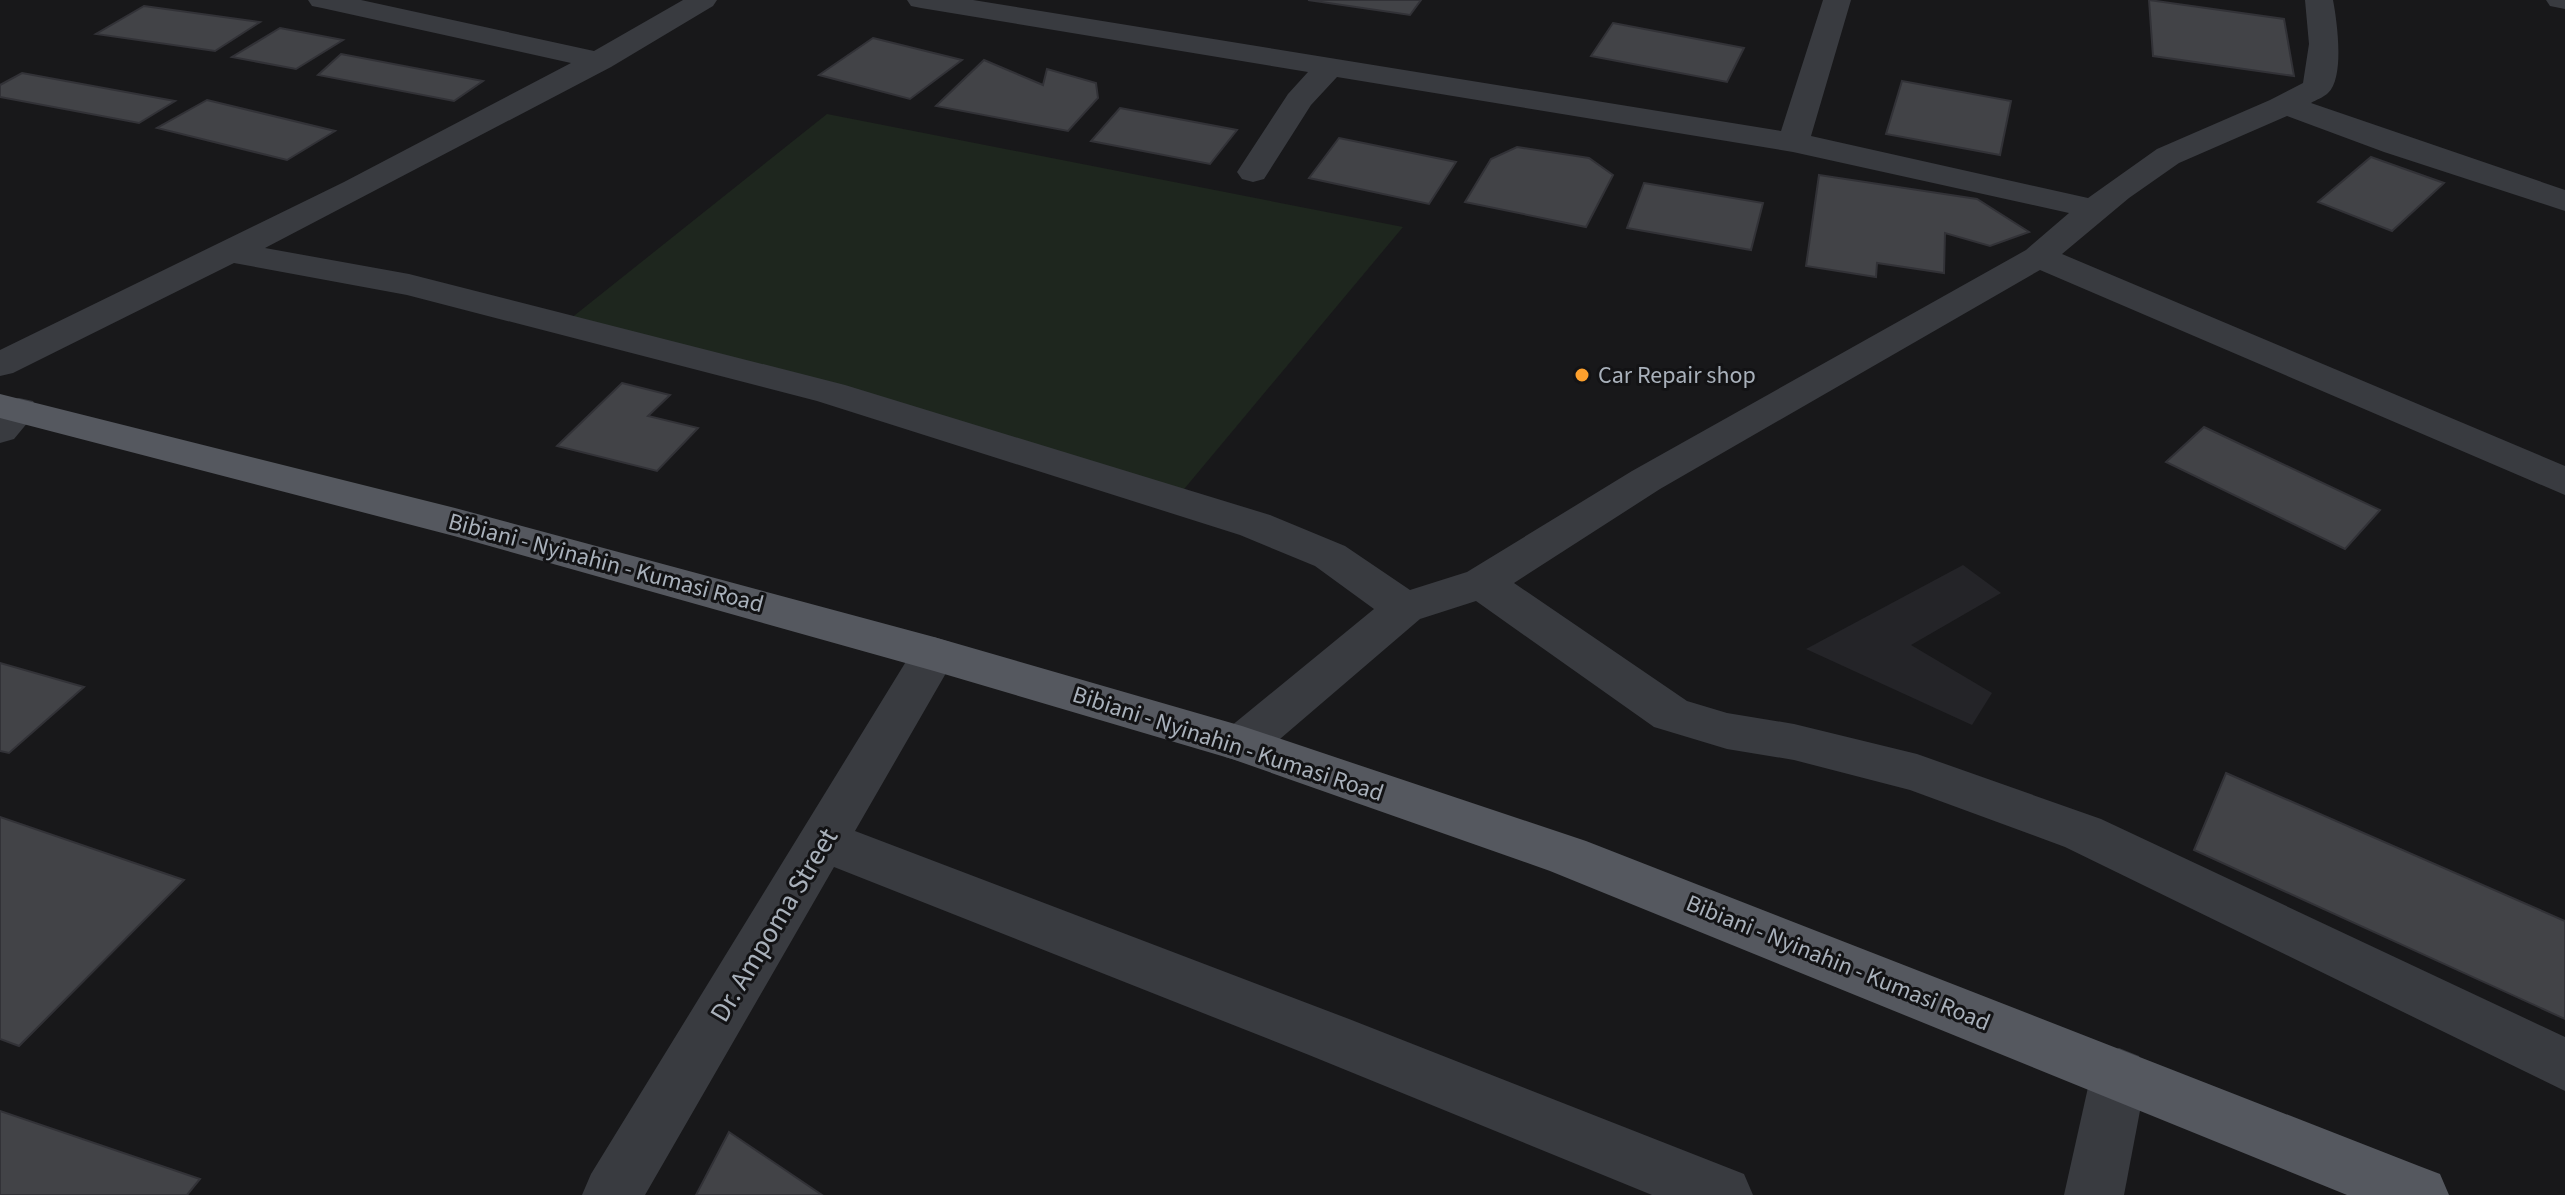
<svg xmlns="http://www.w3.org/2000/svg" width="2565" height="1195" viewBox="0 0 2565 1195" font-family="'Source Sans 3',sans-serif">
<style>
.built{fill:#242428}
.green{fill:#1e261e}
.building{fill:#424347;stroke:#323237;stroke-width:2}
.lines{fill:none;stroke-linecap:round;stroke-linejoin:round}
.minor{fill:#393b40;fill-rule:evenodd}
.major{fill:#55585f;fill-rule:evenodd}
.poi-dot{fill:#fda02d;stroke:#131315;stroke-width:3}
.labels{text-anchor:middle;dominant-baseline:central;stroke-width:6;stroke-linejoin:round;paint-order:stroke}
.poi-label{font-size:24px;fill:#a9b1bb;stroke:#131315;text-anchor:start}
.street-label{font-size:24px;fill:#a9b1bb;stroke:#131315}
.near-street-label{font-size:28px;fill:#a9b1bb;stroke:#131315}
</style>
<rect width="100%" height="100%" fill="#18181a"/>
<path class="built" d="M1963,565L2001,593L1911,645L1992,693L1972,725L1806,649Z"/>
<path class="green" d="M827,114L1403,227L1175,500L565,323Z"/>
<g class="building">
<path d="M1308,0H1421L1410,15Z"/>
<path d="M2149,0L2284,19L2294,76L2153,56Z"/>
<path d="M144,6L260,22L215,51L96,34Z"/>
<path d="M1613,23L1744,48L1727,82L1591,56Z"/>
<path d="M280,28L343,40L296,69L232,57Z"/>
<path d="M873,38L962,60L910,99L819,75Z"/>
<path d="M341,54L483,81L454,101L318,75Z"/>
<path d="M984,60L1043,85L1047,69L1096,83L1098,98L1068,131L936,106Z"/>
<path d="M22,73L175,101L139,123L0,97V85Z"/>
<path d="M1902,81L2011,101L2000,155L1886,134Z"/>
<path d="M207,100L335,131L287,160L157,128Z"/>
<path d="M1120,108L1237,130L1210,164L1091,141Z"/>
<path d="M1339,138L1456,162L1429,204L1309,178Z"/>
<path d="M1517,147L1589,158L1613,175L1586,227L1465,202L1491,159Z"/>
<path d="M2371,157L2444,183L2392,231L2318,202Z"/>
<path d="M1819,175L1977,199L2029,232L1990,246L1945,233L1944,273L1877,263L1876,277L1806,266Z"/>
<path d="M1644,183L1763,203L1751,250L1627,228Z"/>
<path d="M622,383L670,395L648,416L698,428L657,471L557,446Z"/>
<path d="M2204,427L2380,510L2345,549L2166,462Z"/>
<path d="M0,663L84,687L9,753L0,751Z"/>
<path d="M2226,773L2565,921V1019L2194,850Z"/>
<path d="M0,817L184,880L19,1046L0,1039Z"/>
<path d="M0,1111L200,1179L187,1195H0Z"/>
<path d="M729,1132L822,1195H696Z"/>
</g>
<g class="lines">
<g class="minor">
<path d="M308,0H361L594,51L683,0H717L713,6L611,67L265,248L409,274L845,385L1270,515L1345,546L1410,590L1467,572L1632,471L2026,250L2069,213L1793,152L1337,77L1311,105L1264,179L1253,182L1242,179L1237,172L1288,94L1308,72L921,8L911,6L907,0H973L1781,131L1823,0H1851L1811,136L2088,198L2157,149L2270,100L2303,83L2309,44L2305,0H2333C2337,21 2345,77 2328,93C2324,97 2316,100 2311,103L2565,190V211L2384,152L2287,116L2179,163L2129,198L2062,254L2565,466V495L2040,270L1660,489L1514,583L1687,701L1727,713L1794,724L1917,754L2101,819L2565,1037V1091L2065,847L1910,790L1794,760L1727,749L1654,727L1476,601L1420,619L1259,757L1242,762L1225,757L1218,744L1225,731L1374,609L1315,566L1240,535L817,401L407,295L234,263L13,373L0,376V350L344,182L571,63L322,8L312,6Z"/>
<path d="M2546,0H2565V9L2550,6Z"/>
<path d="M19,398L33,401L38,410L14,439L0,443V407L5,401Z"/>
<path d="M934,637L950,642L957,654L855,831L1349,1019L1744,1174L1753,1195H1652L1309,1055L834,867L645,1195H582L591,1174L918,642Z"/>
<path d="M2119,1048L2139,1056L2147,1074L2124,1195H2064L2091,1074L2099,1056Z"/>
</g>
<path class="major" d="M0,394L455,508L934,637L1242,726L1586,841L2419,1166L2440,1174L2449,1195H2347L1550,871L1232,759L934,671L454,536L0,418Z"/>
</g>
<circle class="poi-dot" cx="1582" cy="375" r="8"/>
<g class="labels">
<g class="poi-label">
<text x="1598" y="375">Car Repair shop</text>
</g>
<g class="street-label">
<text transform="translate(606 563) rotate(15)">Bibiani - Nyinahin - Kumasi Road</text>
<text transform="translate(1228 744) rotate(18)">Bibiani - Nyinahin - Kumasi Road</text>
<text transform="translate(1838 963) rotate(22)">Bibiani - Nyinahin - Kumasi Road</text>
</g>
<g class="near-street-label">
<text transform="translate(774 925) rotate(-59)">Dr. Ampoma Street</text>
</g>
</g>
</svg>
